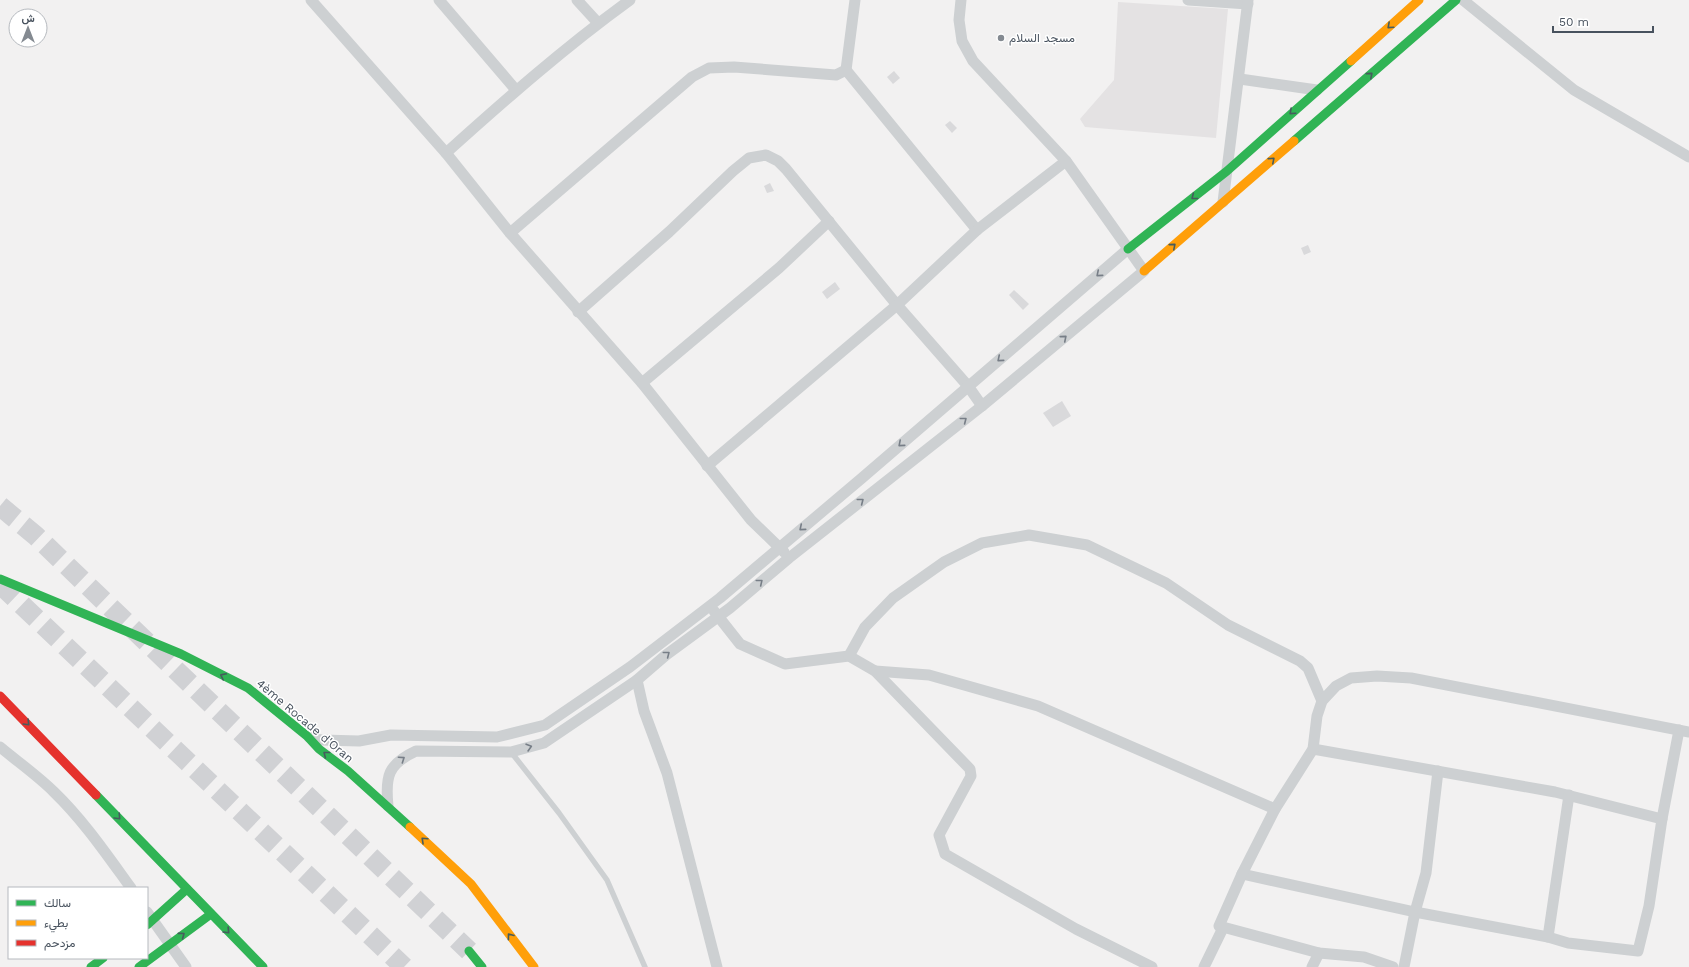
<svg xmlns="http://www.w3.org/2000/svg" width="1689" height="967" viewBox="0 0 1689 967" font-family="'Work Sans',Vazirmatn,sans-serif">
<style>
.education{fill:#e4e2e3}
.building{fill:#d9d9db}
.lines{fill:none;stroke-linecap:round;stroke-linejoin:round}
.highway-tunnel{stroke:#d0d1d4;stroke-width:20;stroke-dasharray:20 10;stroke-linecap:butt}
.lane{stroke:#cdd0d2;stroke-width:5.5}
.street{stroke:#cdd0d2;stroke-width:11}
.fast{stroke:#30b455;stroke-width:9}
.slow{stroke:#ff9f0a;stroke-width:9}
.jam{stroke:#e5322d;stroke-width:9}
.oneway{stroke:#465c5d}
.oneway2{stroke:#777e87}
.poi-dot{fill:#848a91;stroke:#fff;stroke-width:1.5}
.labels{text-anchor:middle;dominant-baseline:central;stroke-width:3;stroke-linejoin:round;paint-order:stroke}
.poi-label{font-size:12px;fill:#48525e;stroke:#fff;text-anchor:start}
.street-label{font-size:12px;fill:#48525e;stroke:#fff}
</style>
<rect width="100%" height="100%" fill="#f2f1f1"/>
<path class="education" d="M1118,2L1228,9L1216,138L1085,127L1080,119L1114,80Z"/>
<g class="building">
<path d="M894,71L900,78L893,84L887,77Z"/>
<path d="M950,121L957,128L952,133L945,125Z"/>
<path d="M770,183L774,191L767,193L764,186Z"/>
<path d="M1308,245L1311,252L1304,255L1301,248Z"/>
<path d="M835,282L840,289L827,299L822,292Z"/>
<path d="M1014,290L1029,304L1023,310L1009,295Z"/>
<path d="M1062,401L1071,416L1053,427L1043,413Z"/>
</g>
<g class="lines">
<g class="highway-tunnel">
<path d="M0,506L36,536L469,951"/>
<path d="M0,584L404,967"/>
</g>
<path class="lane" d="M511,752L559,813L607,880L645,967"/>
<g class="street">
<path d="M311,0L446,153L510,233L642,383L751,520L784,552"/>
<path d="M439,0L516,90"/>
<path d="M577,0L598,23"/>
<path d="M1188,0L1248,4"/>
<path d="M1463,0L1574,90L1689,157"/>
<path d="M846,70L855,0"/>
<path d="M1240,79L1317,90"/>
<path d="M446,153C505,100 565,47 630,0"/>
<path d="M1223,202L1248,0"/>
<path d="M510,233L692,77L709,68L734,67L836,75L846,70L977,230"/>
<path d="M578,312L669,232L733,171L749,158L766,155L778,161L786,169L897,305L968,386L982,406"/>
<path d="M642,383L779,268L829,221"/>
<path d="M707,466L897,305L977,230L1066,161"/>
<path d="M714,611L740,644L785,664L849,656L875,671L970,769L971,776L939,835L945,854L1076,929L1152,967"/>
<path d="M849,656L865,627L893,598L944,562L982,543L1029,535L1087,545L1166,583L1228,625L1300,661L1308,668L1322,701"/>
<path d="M875,671L929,675L1038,706L1275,809"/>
<path d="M637,680L644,711L667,773L717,967"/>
<path d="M309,737L322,740L359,741L391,735L497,737L545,725L630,667L720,598L862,478L1128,249"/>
<path d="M0,747C18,762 38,776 54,792C84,821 107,855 131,888"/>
<path d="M1313,749L1555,792L1662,819"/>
<path d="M388,806C385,776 388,764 416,751L511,752L544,743L637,680L666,655L730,608L789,558L982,406L1144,271L1066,161L973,61L962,41L959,20L961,0"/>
<path d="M1242,874L1415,912L1548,937L1568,943L1638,951L1649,906L1662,819L1679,730"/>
<path d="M147,912L186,967"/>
<path d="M1548,937L1569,795"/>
<path d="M1204,967L1223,928"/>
<path d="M1312,967L1319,953"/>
<path d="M1393,967L1364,957L1319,953L1219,926L1242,874L1275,809L1313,749L1317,716L1322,701L1336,686L1351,678L1377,676L1411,678L1689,732"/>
<path d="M1404,967L1415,912L1426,873L1438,771"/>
</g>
<g class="fast">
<path d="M1294,141L1456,0"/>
<path d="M1128,249L1227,171L1351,61"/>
<path d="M0,579L181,654L248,688L307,736L319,749L348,771L410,827"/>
<path d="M96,795L263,967"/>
<path d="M147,925L187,889"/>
<path d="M469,951L482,967"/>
<path d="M91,967L103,958"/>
<path d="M139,967L211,914"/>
</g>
<g class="slow">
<path d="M1351,61L1419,0"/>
<path d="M1144,271L1294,141"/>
<path d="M410,827L471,884L534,967"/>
</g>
<path class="jam" d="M0,696L96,795"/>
</g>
<defs><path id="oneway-chevron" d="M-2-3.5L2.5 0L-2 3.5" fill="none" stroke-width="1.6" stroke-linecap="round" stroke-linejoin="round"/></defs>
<g class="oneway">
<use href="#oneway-chevron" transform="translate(1390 26) rotate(138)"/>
<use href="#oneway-chevron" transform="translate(1370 75) rotate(-41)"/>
<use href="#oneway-chevron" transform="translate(1292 112) rotate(138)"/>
<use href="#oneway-chevron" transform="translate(1272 160) rotate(-41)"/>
<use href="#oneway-chevron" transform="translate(1194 197) rotate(142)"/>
<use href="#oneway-chevron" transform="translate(1173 246) rotate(-41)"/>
<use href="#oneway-chevron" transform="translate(223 676) rotate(-153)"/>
<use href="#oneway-chevron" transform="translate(27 723) rotate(45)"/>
<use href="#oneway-chevron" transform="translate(326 754) rotate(-142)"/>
<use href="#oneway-chevron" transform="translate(118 817) rotate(47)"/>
<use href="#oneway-chevron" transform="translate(424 840) rotate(-137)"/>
<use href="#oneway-chevron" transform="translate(227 931) rotate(46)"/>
<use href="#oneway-chevron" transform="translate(182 935) rotate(-37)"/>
<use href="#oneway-chevron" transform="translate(510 936) rotate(-127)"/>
</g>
<g class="oneway2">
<use href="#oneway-chevron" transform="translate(1099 274) rotate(140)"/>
<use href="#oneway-chevron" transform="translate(1064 338) rotate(-40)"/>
<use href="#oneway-chevron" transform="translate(1000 359) rotate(140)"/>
<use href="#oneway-chevron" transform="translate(964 420) rotate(-38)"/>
<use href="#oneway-chevron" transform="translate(901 444) rotate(139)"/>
<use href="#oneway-chevron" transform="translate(861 501) rotate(-38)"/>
<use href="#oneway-chevron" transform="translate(802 528) rotate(140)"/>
<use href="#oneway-chevron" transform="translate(760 582) rotate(-39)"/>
<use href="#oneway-chevron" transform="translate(667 654) rotate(-38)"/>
<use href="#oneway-chevron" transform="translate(529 747) rotate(-16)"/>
<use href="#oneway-chevron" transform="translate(402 759) rotate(-34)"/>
</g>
<circle class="poi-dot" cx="1001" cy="38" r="4"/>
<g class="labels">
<g class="poi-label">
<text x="1009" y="38">مسجد السلام</text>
</g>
<g class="street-label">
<text transform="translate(305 721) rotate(40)">4ème Rocade d'Oran</text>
</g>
</g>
<rect x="8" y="887" width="140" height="72" fill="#ffffff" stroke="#b6babf"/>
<rect x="16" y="900" width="20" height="6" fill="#30b455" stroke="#b6babf"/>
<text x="44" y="907" font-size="12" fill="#48525e">سالك</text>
<rect x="16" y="920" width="20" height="6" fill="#ff9f0a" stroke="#b6babf"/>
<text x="44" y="927" font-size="12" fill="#48525e">بطيء</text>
<rect x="16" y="940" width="20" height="6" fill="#e5322d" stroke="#b6babf"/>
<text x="44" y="947" font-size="12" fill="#48525e">مزدحم</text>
<g transform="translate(28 28)"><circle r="19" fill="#ffffff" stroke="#b6babf"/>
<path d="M0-3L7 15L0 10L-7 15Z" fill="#848a91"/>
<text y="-6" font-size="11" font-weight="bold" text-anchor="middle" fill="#48525e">ش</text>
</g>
<path d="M1553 26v6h100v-6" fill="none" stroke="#48525e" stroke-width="2"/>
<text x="1559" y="26" font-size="12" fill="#48525e" stroke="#ffffff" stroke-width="3" paint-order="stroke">50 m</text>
</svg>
